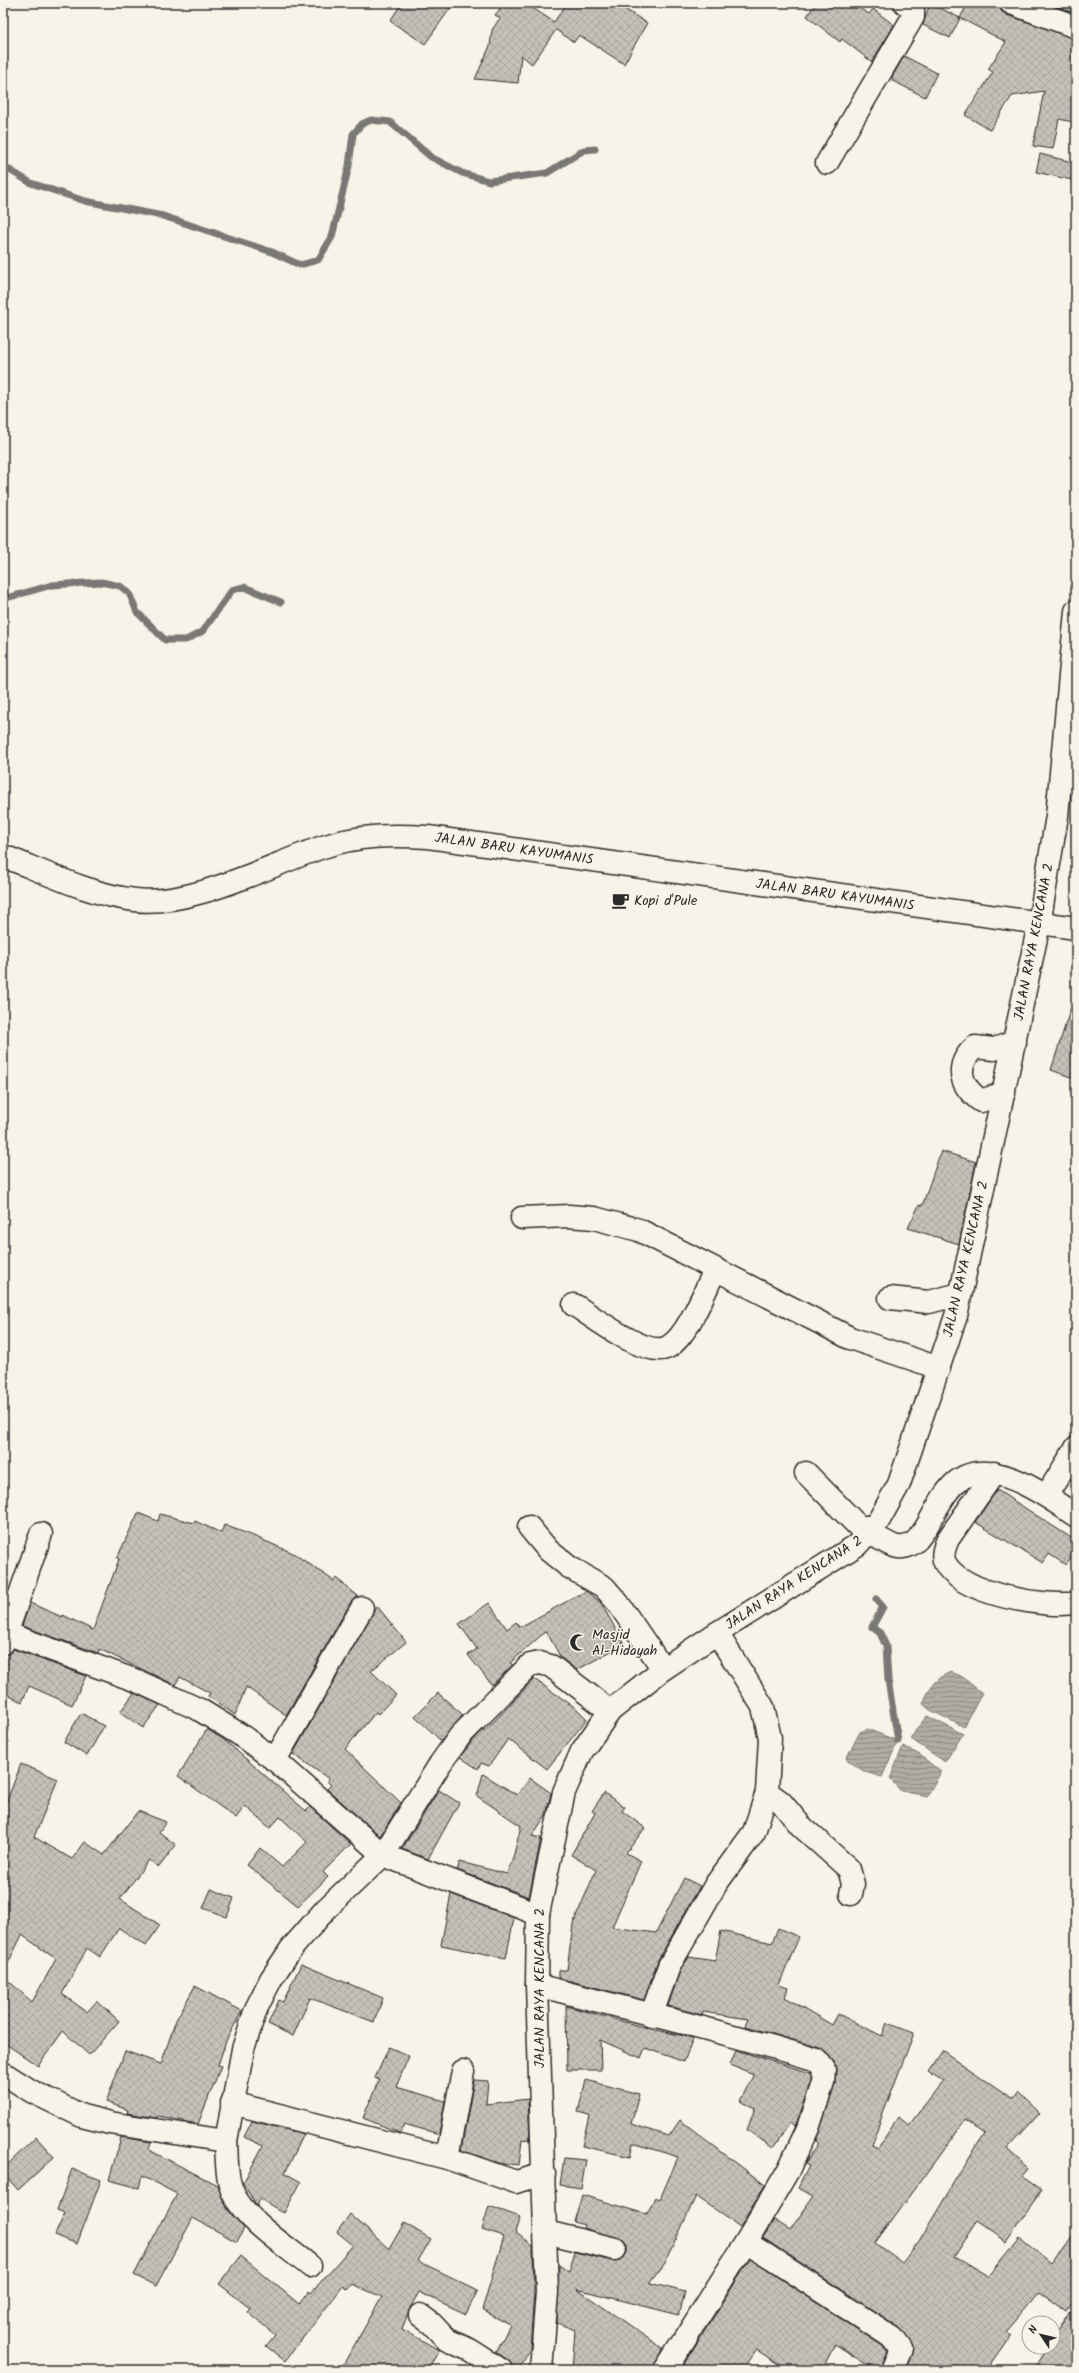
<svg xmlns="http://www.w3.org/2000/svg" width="1079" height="2373" viewBox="0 0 1079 2373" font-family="Kalam,sans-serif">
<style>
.water{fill:url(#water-rules);stroke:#7a7874}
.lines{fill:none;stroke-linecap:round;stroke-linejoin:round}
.stream{stroke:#7a7874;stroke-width:7}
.building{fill:url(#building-cross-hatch);stroke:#2b2b2b;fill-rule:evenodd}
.minor-casing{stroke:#2b2b2b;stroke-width:25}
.minor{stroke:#f7f3e8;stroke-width:22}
.labels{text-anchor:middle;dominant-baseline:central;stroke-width:3;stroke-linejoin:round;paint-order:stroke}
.street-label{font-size:14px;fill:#2b2b2b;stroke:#f7f3e8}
.poi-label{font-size:14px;fill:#2b2b2b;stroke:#f7f3e8;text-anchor:start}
</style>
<defs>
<pattern id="water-rules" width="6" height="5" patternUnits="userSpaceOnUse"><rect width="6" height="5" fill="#afaca4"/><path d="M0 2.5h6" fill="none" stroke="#8f8c86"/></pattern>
<pattern id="building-cross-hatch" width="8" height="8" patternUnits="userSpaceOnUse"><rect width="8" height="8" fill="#c4c1b9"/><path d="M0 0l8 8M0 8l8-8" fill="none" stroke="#a9a69f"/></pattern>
</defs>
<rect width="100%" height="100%" fill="#f7f3e8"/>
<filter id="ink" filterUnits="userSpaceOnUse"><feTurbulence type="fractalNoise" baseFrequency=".025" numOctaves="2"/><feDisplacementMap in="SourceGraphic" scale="8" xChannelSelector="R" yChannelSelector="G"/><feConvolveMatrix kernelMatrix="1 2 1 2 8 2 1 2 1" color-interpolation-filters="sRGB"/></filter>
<g filter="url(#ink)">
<g class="water">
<path d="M951,1672L961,1676L982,1693L964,1727L930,1710L923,1704C927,1691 938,1676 951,1672Z"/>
<path d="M927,1716L963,1734L945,1762L911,1739L917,1728Z"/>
<path d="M867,1729L898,1741L882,1777L865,1772L846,1759L860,1732Z"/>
<path d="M903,1746L920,1755L941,1772L927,1796L901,1791L890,1779Z"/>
</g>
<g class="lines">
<g class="stream">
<path d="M3,166L31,183L85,201L163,216L272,252L300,265L318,260L332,237L349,166L353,134L362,124L371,120L390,122L431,157L462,173L489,181L547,173L584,150L595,149"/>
<path d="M3,599L52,585L101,582L120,586L129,593L137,612L165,640H186L203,631L232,590L244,587L281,602"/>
<path d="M876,1599L883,1607L872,1627L880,1633L886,1646L888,1680L898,1741"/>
</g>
</g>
<g class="building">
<path d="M402,3H454L425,44L390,21Z"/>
<path d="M504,3H525L554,22L567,3H615L647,23L624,64L579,35L574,42L556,30L532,64L521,55L518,83L475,79L490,46L492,30L500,18L495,15Z"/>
<path d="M816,3H851L869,14L873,9L894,25L872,62L842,39L840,42L807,16Z"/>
<path d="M930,3L960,18L950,38L923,25Z"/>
<path d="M968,3H999L1001,11L1007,15L1076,39V109L1073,122L1059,119L1053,149L1033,146L1044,91L1012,96L990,130L965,115L993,72L988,69L1006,42L960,18Z"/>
<path d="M1047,3H1076V14Z"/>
<path d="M904,56L937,73L925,97L893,81L892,77Z"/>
<path d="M1040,154L1076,163V181L1036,172Z"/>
<path d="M1072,1004L1076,1005V1079L1051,1070Z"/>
<path d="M941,1151L976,1162L959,1244L908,1228L919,1205L922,1206Z"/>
<path d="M997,1490L1076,1541V1549L1066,1565L1049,1554L1043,1563L975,1522Z"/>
<path d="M138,1513L158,1521L160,1514L194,1523L195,1521L221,1533L224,1525L251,1535L293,1553L334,1581L336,1578L358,1596L351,1602L286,1715L246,1687L235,1715L208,1696L210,1693L180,1677L175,1685L99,1649L98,1653L22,1626L30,1603L62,1617L63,1615L93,1630L119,1559L117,1558Z"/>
<path d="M586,1591L601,1603L624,1644L577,1670L561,1658L546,1631L510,1663L513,1665L492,1685L468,1655L477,1649L459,1624L489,1603L507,1629L516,1622L520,1627Z"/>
<path d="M377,1606L406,1642L371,1671L396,1695L378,1714L376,1712L345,1749L401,1803L380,1836L327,1789L331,1785L327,1781L329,1779L293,1754Z"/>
<path d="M13,1649L86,1676L72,1705L29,1686L22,1702L3,1693V1655L11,1653Z"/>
<path d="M534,1679L576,1708L587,1719L547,1769L508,1739L489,1766L481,1763L478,1769L460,1757L470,1744L483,1730L484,1732Z"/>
<path d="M134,1693L160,1705L143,1728L120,1712Z"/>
<path d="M438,1693L463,1715L441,1741L415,1716Z"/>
<path d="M81,1713L104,1726L87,1756L64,1742Z"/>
<path d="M207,1729L223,1739L306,1811L310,1807L351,1844L323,1872L328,1877L298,1906L247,1865L260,1848L282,1867L307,1842L280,1817L270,1828L245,1806L236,1818L178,1776Z"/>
<path d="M21,1764L58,1779L34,1837L72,1859L85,1842L104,1855L138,1811L166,1822L159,1832L176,1845L159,1867L149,1860L120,1899L160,1925L146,1946L119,1928L100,1957L87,1948L62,1994L87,2012L97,2001L119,2021L89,2055L63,2031L38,2066L3,2042V1976L32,2002L56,1959L22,1935L3,1973V1811Z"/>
<path d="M483,1774L517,1795L530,1778L551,1793L546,1815L532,1836L541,1838L529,1897L457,1870L460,1862L507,1874L514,1854L521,1826L477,1796Z"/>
<path d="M439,1790L459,1803L428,1859L402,1849Z"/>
<path d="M604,1793L625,1807L622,1811L645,1828L626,1853L641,1861L612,1927L656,1933L684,1878L700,1886L658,1960L644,2000L559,1978V1970H567L573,1924L596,1870L571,1855L595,1813L592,1811Z"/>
<path d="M211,1889L234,1898L227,1917L203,1908Z"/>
<path d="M451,1894L514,1918L506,1958L441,1945Z"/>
<path d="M778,1928L799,1937L779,1985L788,1988L785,1997L832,2025L838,2014L882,2036L887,2023L914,2033L871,2145L877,2148L898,2117L909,2125L943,2081L929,2072L943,2051L1013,2099L1018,2092L1040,2113L1007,2149L1030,2170L1023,2178L1042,2191L1006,2242L977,2222L954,2257L988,2277L1020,2238L1051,2264L1076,2230V2299L1067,2311L1040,2291L1007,2330L1012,2333L986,2370H906L913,2347L900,2328L763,2238L774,2220L790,2230L814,2196L798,2188L809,2166L805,2164L819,2144L816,2141L835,2084L836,2070L834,2062L821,2048L745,2026L748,2019L703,2012L702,2015L668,2006L680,1971L689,1957L715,1961L721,1931L772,1943ZM965,2120L984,2133L919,2241L902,2263L875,2243Z"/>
<path d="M301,1964L383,1998L374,2022L310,1998L293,2036L268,2024L279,2000L283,2002Z"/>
<path d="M195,1986L242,2011L226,2041L218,2065L221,2066L198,2124L158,2116L157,2118L127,2113L128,2110L106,2102L125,2051L161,2064L176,2020Z"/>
<path d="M566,2006L647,2028L693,2038L684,2062L645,2048L641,2058L600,2040L601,2070H567Z"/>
<path d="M389,2047L409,2056L396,2087L445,2101L439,2134L404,2124L400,2133L363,2118L379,2079L375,2078Z"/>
<path d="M736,2050L811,2073V2081L795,2126L790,2123L773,2148L747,2130L755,2108L740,2101L754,2074L730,2065Z"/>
<path d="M474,2080L488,2081L486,2104L528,2099L530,2139L522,2140L519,2165L499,2163L461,2150Z"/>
<path d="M586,2080L639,2094L631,2124L669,2136L680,2120L765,2185L740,2227L696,2196L665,2263L650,2283L685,2292L679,2315L577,2289L663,2349L653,2370H572L575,2330L557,2323L559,2265L569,2272L575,2252L612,2261L624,2258L627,2252V2245L623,2240L583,2228L584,2225L574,2222L582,2195L647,2214L655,2197L660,2199L678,2157L633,2143L630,2157L582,2146L589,2115L578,2112Z"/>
<path d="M252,2121L304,2134L285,2173L301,2182L284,2213L260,2199L257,2206L243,2183L263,2146L244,2137Z"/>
<path d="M36,2137L54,2157L18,2190L3,2173V2169Z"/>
<path d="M121,2137L151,2142L149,2150L217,2185L228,2210L244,2228L237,2242L193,2218L156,2286L134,2275L177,2194L142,2176L139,2188L109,2180Z"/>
<path d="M564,2158L586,2160L581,2188L560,2185Z"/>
<path d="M72,2169L101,2180L77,2244L55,2235L65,2213L57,2210Z"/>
<path d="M489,2206L520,2217L515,2232L533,2246L534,2292L530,2349L519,2370H513L508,2360L496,2352L510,2325L482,2310L504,2236L482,2229Z"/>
<path d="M350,2214L389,2249L404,2223L431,2239L418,2261L478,2290L466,2314L419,2292L410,2308L402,2329L439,2350L428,2370H340L382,2297L352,2284L347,2290L343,2286L285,2361L266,2346L275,2335L248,2312L251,2309L219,2284L241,2256L299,2304L309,2291L311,2293L353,2245L337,2232Z"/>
<path d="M750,2259L884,2347L887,2351L880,2370H875L835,2344L822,2370H787L757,2350L742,2370H680Z"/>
<path d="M1076,2305V2359L1068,2370H1033L1049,2347H1053V2336Z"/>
</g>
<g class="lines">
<defs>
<g id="minor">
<path d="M1011,3L1076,27"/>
<path d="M827,163L913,17V10L905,3"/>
<path d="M3,856C45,872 90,895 135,900C192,907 269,865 323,847C358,835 392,835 428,837L1076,928"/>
<path d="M1004,1093L981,1101C960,1086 954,1066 975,1047L994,1049L1015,1042"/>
<path d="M522,1218L569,1216L594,1218L639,1230L850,1338L939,1368"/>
<path d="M890,1298L929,1302L960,1294"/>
<path d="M574,1305C593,1316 646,1359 668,1347C688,1336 705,1290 715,1270"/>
<path d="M806,1473L859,1527H874"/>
<path d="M994,1473L948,1539C945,1546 941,1555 945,1563C961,1594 1044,1608 1076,1603"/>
<path d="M1046,1496L1076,1448"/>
<path d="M529,1527L548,1550L569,1567L604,1587L618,1603L663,1669"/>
<path d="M870,1533C878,1537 893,1549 903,1547C915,1546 921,1535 927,1526C935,1512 943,1494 955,1483C989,1453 1047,1496 1076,1516"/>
<path d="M3,1632L137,1681L200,1710L239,1734L275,1760L383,1855L538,1914"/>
<path d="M3,1643L41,1534"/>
<path d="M275,1760L362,1608"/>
<path d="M767,1792L781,1802L801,1826L849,1869L853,1884L851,1894"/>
<path d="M537,1985C630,2010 724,2031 817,2060L824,2069L823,2083L808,2128L789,2169L746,2242L665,2370"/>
<path d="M651,2016L669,1966L716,1884L754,1832L767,1792L770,1738L763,1707L717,1633"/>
<path d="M3,2073L31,2091L82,2116L110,2123L226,2141C227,2158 226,2177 233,2193C246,2221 286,2246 310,2266"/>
<path d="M232,2103L447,2158L516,2182L544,2174"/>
<path d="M226,2141L243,2049L256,2009L271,1979L291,1949L326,1909L383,1855L440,1764L460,1736L530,1665L540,1663L551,1666L610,1711"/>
<path d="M447,2158L463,2071"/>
<path d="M546,2232L615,2249"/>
<path d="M746,2242L893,2338L901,2349L892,2370"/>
<path d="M420,2315L432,2324L447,2340L470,2350L501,2370"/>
<path d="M541,2370L547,2292L537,1985L538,1914L564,1792L582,1751L610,1711L663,1669L717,1633L857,1545L879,1520L899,1484L956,1316L1039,924L1057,816L1076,611"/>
</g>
</defs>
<use href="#minor" class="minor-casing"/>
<use href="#minor" class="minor"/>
</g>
</g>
<defs>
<symbol id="cafe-bare" viewBox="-9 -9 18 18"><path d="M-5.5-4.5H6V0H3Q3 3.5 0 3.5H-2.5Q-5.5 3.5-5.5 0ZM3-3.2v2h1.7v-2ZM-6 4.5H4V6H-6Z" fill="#2b2b2b" stroke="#f7f3e8" stroke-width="2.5" paint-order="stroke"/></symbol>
<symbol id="mosque-bare" viewBox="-9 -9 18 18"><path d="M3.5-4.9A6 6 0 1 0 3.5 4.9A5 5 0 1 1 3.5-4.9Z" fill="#2b2b2b" stroke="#f7f3e8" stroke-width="2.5" paint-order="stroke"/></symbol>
</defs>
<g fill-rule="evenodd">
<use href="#cafe-bare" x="608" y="888" width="25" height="25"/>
<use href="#mosque-bare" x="566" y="1630" width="25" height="25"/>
</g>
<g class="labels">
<g class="street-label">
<text transform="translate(514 849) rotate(8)">JALAN BARU KAYUMANIS</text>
<text transform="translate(835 895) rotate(8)">JALAN BARU KAYUMANIS</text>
<text transform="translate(1034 942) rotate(-79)">JALAN RAYA KENCANA 2</text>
<text transform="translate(966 1259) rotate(-77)">JALAN RAYA KENCANA 2</text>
<text transform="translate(794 1583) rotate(-33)">JALAN RAYA KENCANA 2</text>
<text transform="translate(540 1988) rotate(-90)">JALAN RAYA KENCANA 2</text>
</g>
<g class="poi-label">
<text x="634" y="901">Kopi d'Pule</text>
<text x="592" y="1635">Masjid<tspan x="592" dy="16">Al-Hidayah</tspan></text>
</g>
</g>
<rect width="1079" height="2373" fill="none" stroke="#f7f3e8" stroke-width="16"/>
<rect x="8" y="8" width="1063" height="2357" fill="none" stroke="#2b2b2b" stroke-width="1.5" filter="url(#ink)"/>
<g transform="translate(1041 2335) rotate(305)"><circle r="19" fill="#f7f3e8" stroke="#a5a39c"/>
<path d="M0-3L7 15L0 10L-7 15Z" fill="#2b2b2b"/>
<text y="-6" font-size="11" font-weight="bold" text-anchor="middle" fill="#2b2b2b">N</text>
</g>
</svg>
